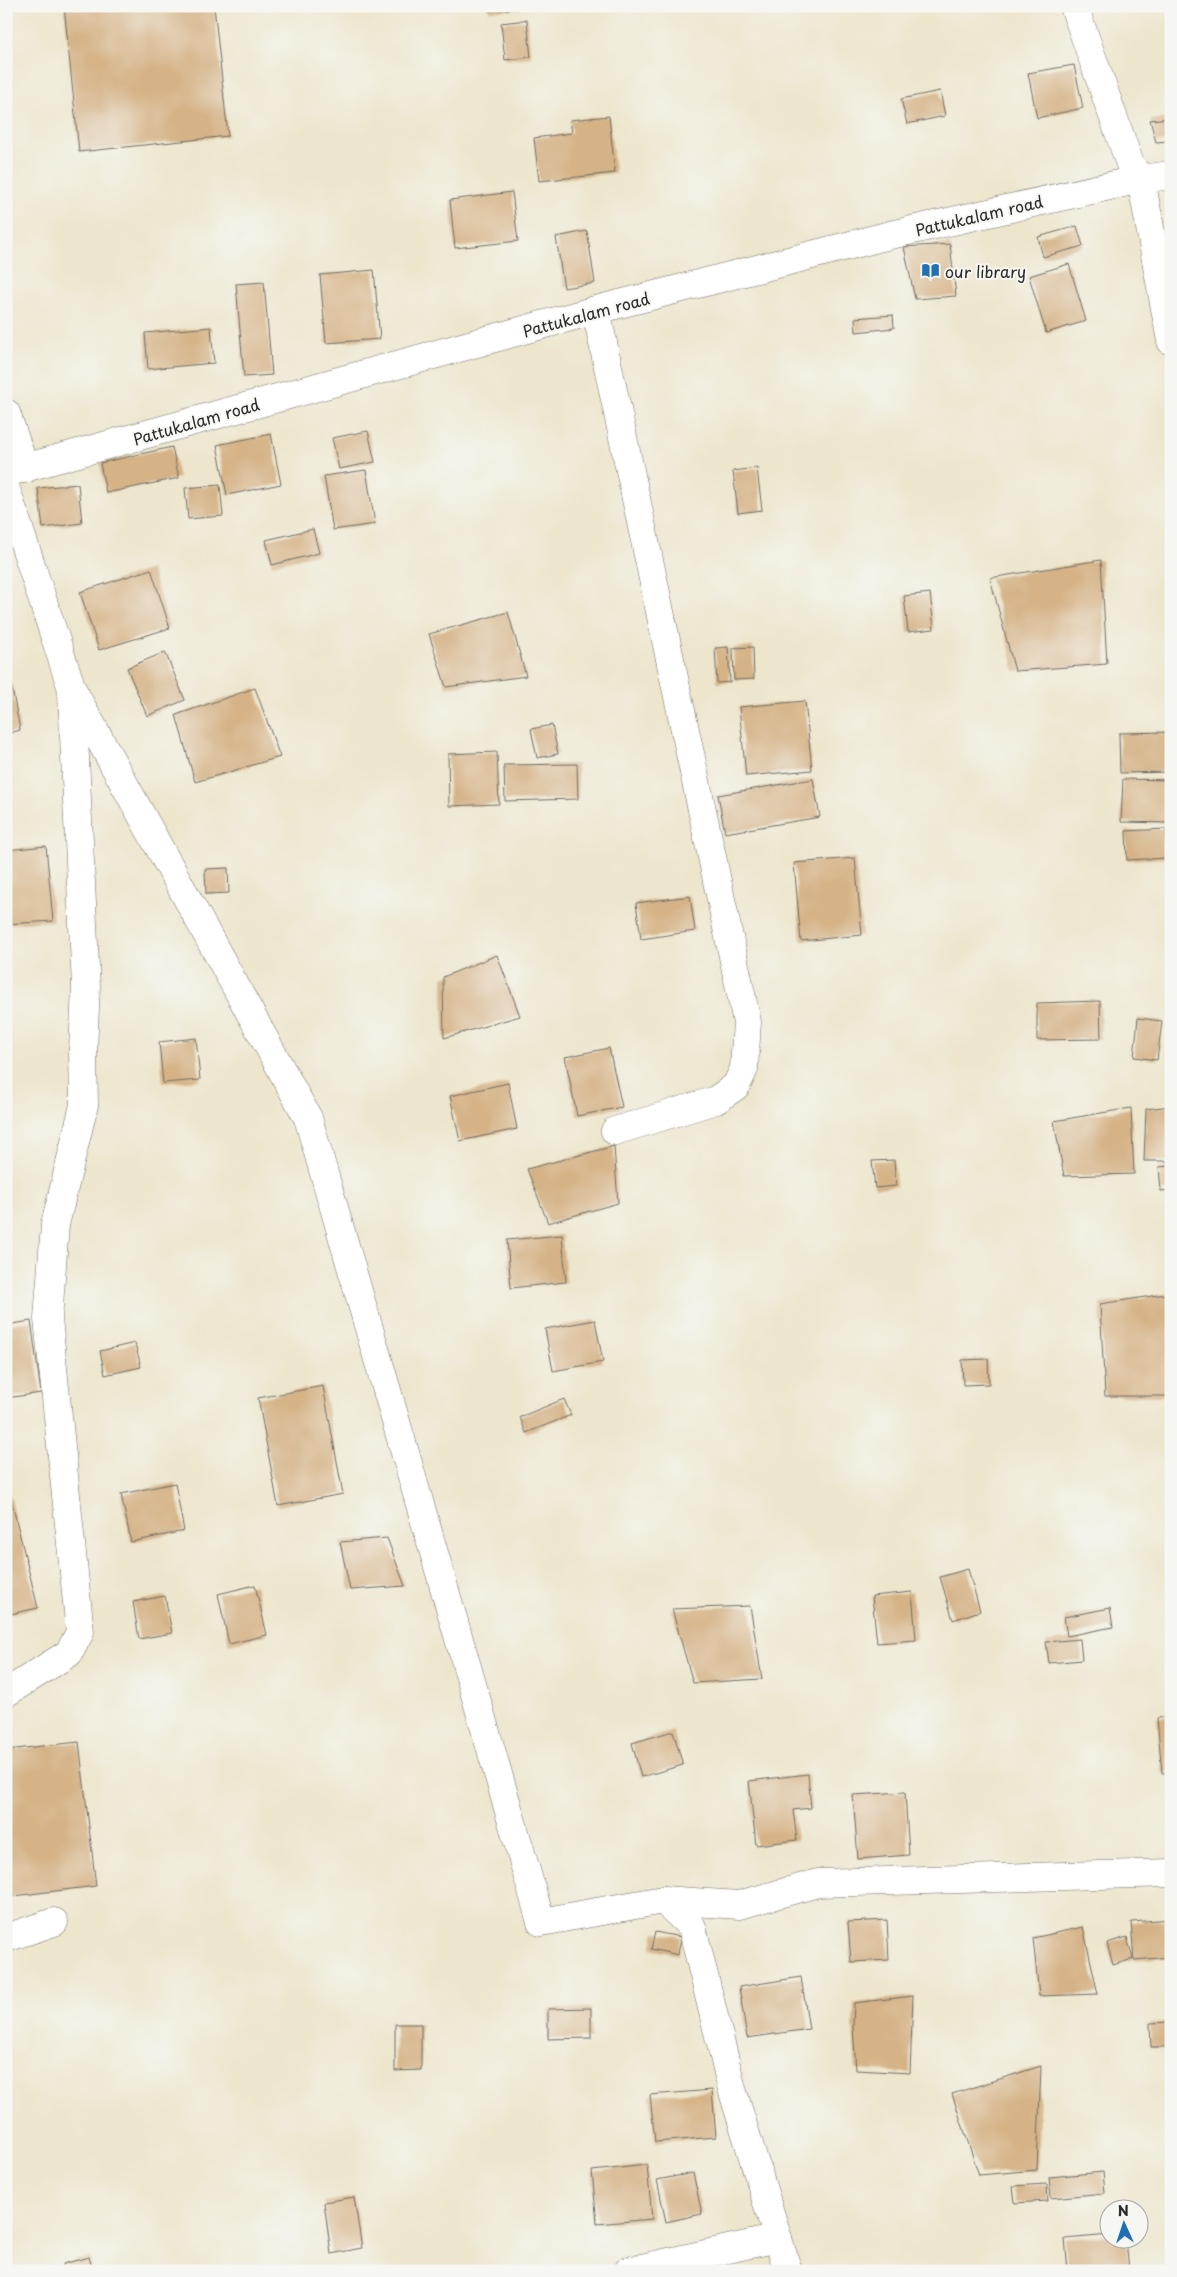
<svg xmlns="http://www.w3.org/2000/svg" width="1177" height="2277" viewBox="0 0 1177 2277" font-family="'Playpen Sans',sans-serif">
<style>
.building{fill:#d5b387}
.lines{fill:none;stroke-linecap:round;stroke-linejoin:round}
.minor-casing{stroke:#6f6c64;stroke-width:29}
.tertiary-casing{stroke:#6f6c64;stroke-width:29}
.secondary-casing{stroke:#6f6c64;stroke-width:29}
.minor{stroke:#fff;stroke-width:28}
.tertiary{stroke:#fff;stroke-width:28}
.secondary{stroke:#fff;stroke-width:28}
.labels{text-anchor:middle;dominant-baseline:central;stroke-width:4;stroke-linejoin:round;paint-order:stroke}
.street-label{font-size:16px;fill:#2b2b2b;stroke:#f6f6f2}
.poi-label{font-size:16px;fill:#2b2b2b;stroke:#f6f6f2;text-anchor:start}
</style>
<rect width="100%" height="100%" fill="#f6f6f2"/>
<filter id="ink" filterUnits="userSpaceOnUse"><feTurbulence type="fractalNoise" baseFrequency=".02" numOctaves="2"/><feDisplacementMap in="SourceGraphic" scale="10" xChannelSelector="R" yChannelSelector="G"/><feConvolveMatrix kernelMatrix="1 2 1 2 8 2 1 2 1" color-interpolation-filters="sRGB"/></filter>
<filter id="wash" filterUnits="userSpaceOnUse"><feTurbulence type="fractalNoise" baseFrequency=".0096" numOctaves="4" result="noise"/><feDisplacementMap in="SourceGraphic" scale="20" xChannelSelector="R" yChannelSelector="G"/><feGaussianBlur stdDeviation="1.12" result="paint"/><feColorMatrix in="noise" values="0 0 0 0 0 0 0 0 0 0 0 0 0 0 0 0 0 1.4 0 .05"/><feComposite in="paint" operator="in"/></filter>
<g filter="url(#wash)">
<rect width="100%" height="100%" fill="#ede6cd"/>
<g id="blocks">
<g class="building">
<path d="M64,6H214L228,136L79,152Z"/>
<path d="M488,6H527V8L489,11Z"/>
<path d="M527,20L531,57L505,60L501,23Z"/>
<path d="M1074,65L1083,108L1037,118L1028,73Z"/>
<path d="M940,91L945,116L907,124L901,99Z"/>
<path d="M609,116L615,173L539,181L534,138L572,133L570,120Z"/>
<path d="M1171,118V141L1156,142L1150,120Z"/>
<path d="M512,192L518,241L455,248L450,200Z"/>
<path d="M1077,226L1083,246L1043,257L1038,237Z"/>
<path d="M587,231L595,283L564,288L556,237Z"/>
<path d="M950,244L956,296L915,299L904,247Z"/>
<path d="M1069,264L1086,321L1046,333L1029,276Z"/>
<path d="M374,270L380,339L326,343L320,275Z"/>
<path d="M264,282L272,375L244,377L236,284Z"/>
<path d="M893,315L894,328L856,332L855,318Z"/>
<path d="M211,327L214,363L148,369L145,333Z"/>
<path d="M368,431L375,462L339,469L332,438Z"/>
<path d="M271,434L281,484L227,495L217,445Z"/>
<path d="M172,447L179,478L106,493L100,463Z"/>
<path d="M757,468L762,510L738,513L733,471Z"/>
<path d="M366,470L375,524L333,530L324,476Z"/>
<path d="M78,484L82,523L43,528L38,488Z"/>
<path d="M220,485L223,516L188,519L185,488Z"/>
<path d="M313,529L319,553L272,565L266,540Z"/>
<path d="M1101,560L1107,664L1015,671L990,578Z"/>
<path d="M151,569L170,628L99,650L80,592Z"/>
<path d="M930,593L934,629L908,632L904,596Z"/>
<path d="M508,612L526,676L446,687L429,634Z"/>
<path d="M728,647L730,682L717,683L715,648Z"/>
<path d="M753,647L754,679L734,680L733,648Z"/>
<path d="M165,652L185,700L147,716L127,668Z"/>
<path d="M11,683L20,730L6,734V684Z"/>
<path d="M255,688L280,757L195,782L176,715Z"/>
<path d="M805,701L812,770L746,776L739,707Z"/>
<path d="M552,725L558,754L537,758L531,729Z"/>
<path d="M1171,732V772L1120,773L1119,733Z"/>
<path d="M497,752L499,804L449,806L448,754Z"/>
<path d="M577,764L578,799L505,801L504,765Z"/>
<path d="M813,779L820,817L725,833L718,795Z"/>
<path d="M1123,779L1171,780V823L1121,822Z"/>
<path d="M1166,829L1168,858L1127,860L1126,831Z"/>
<path d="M46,846L53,921L6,924V850Z"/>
<path d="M855,858L862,935L801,941L794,863Z"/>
<path d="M228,868L229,893L206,894L205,869Z"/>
<path d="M690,896L695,931L641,939L636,903Z"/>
<path d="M497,955L520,1016L444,1038L443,977Z"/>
<path d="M1100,1001L1101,1039L1037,1040V1003Z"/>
<path d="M1138,1018L1162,1021L1157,1060L1134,1057Z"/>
<path d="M196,1038L200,1080L163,1083L159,1042Z"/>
<path d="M609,1048L622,1107L577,1116L565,1057Z"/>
<path d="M508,1083L517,1129L460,1141L450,1096Z"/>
<path d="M1171,1106V1161H1144L1146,1109Z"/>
<path d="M1131,1108L1134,1174L1064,1176L1054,1121Z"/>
<path d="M614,1146L618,1203L548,1223L527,1169Z"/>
<path d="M894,1160L896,1186L875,1188L872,1161Z"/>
<path d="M1171,1166V1190L1161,1191L1159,1167Z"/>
<path d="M562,1235L566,1282L511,1288L507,1240Z"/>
<path d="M1171,1293V1396H1105L1100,1304Z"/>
<path d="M595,1320L603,1362L553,1371L545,1329Z"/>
<path d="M31,1321L41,1393L6,1398V1325Z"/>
<path d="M135,1343L141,1367L105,1375L100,1351Z"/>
<path d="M988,1359L989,1384L963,1385L962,1360Z"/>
<path d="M323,1386L343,1494L278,1506L258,1398Z"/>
<path d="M564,1399L571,1415L526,1433L520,1417Z"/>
<path d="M6,1479L38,1608L6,1615Z"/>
<path d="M175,1483L184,1531L131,1542L121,1494Z"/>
<path d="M387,1538L405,1586L350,1590L340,1542Z"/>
<path d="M968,1569L980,1611L953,1620L940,1577Z"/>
<path d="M255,1585L267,1635L229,1644L218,1594Z"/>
<path d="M912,1592L916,1640L877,1643L872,1596Z"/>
<path d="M165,1596L172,1633L139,1639L133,1602Z"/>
<path d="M750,1606L762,1679L693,1683L672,1609Z"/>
<path d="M1110,1608L1113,1627L1067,1636L1064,1617Z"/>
<path d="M1080,1639L1082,1660L1049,1663L1046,1642Z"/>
<path d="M1171,1717V1772L1162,1773L1157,1718Z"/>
<path d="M673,1731L683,1765L641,1777L632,1743Z"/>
<path d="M79,1742L96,1886L6,1897V1750Z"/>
<path d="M808,1774L811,1808L793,1810L797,1840L756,1845L749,1781Z"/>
<path d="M905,1792L909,1855L858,1859L853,1795Z"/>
<path d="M1171,1919V1957L1134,1960L1131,1922Z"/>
<path d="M887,1920L889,1960L851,1962L848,1922Z"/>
<path d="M1083,1927L1098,1994L1039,1996L1033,1938Z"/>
<path d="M655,1932L681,1937L678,1955L651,1949Z"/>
<path d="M1127,1937L1133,1959L1113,1965L1107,1943Z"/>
<path d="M801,1977L809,2029L747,2038L739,1987Z"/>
<path d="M913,1996L910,2073L856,2070L853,2027L854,2003Z"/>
<path d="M591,2008V2038L548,2039V2009Z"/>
<path d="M1171,2022V2047H1151L1150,2023Z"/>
<path d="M395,2024H421V2070L395,2071Z"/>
<path d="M1041,2066L1037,2170L979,2175L952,2094Z"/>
<path d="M712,2090L716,2137L655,2142L650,2095Z"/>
<path d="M647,2165L652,2219L597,2224L592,2171Z"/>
<path d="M1103,2172L1105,2193L1051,2198L1049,2177Z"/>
<path d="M693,2173L702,2214L666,2222L657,2180Z"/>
<path d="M1047,2184L1048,2201L1015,2203L1013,2186Z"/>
<path d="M354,2197L362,2248L331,2254L324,2202Z"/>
<path d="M1110,2235V2240H1126L1129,2271H1068L1065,2239Z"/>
<path d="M89,2257L93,2271H65L63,2264Z"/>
</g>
</g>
</g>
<g filter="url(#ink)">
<use href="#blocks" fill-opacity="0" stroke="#6f6c64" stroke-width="1"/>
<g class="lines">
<defs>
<g id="minor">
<path d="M1074,6L1130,164L1141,179"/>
<path d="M596,310L747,1022L744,1069L736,1086L716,1100L615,1131"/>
<path d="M6,413L25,469"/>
<path d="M6,489L72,689L308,1118L541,1922L663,1900L692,1927L732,2089L788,2271"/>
<path d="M6,1693L69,1653L80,1632L48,1319L55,1225L84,1105L83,1050L86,987L72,695"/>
<path d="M663,1900L739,1905L818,1883L1171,1873"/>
<path d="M6,1938L54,1922"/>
<path d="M628,2271L778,2238"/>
</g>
<path id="tertiary" d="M1141,179L1171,341"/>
<path id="secondary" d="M6,473L596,310L890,235L1141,179L1171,175"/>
</defs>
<use href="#minor" class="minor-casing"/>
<use href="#tertiary" class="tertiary-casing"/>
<use href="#secondary" class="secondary-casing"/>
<use href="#minor" class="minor"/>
<use href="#tertiary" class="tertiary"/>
<use href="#secondary" class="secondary"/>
</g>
</g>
<defs>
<symbol id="library-bare" viewBox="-9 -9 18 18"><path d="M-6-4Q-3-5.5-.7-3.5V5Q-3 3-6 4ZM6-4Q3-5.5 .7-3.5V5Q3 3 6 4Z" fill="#1f6fb2" stroke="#f6f6f2" stroke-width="2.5" paint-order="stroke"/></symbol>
</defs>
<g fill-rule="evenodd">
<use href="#library-bare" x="918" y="258" width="25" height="25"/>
</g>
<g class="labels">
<g class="street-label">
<text transform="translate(979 215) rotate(-13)">Pattukalam road</text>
<text transform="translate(586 314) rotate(-15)">Pattukalam road</text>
<text transform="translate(196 421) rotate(-16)">Pattukalam road</text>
</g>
<g class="poi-label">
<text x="945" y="271">our library</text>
</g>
</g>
<rect width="1177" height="2277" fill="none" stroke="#f6f6f2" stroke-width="25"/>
<g transform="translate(1124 2224) rotate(357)"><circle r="24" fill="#f6f6f2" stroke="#a5a5a2"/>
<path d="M0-4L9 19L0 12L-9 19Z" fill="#1f6fb2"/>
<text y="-8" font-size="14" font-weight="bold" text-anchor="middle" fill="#2b2b2b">N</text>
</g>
</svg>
